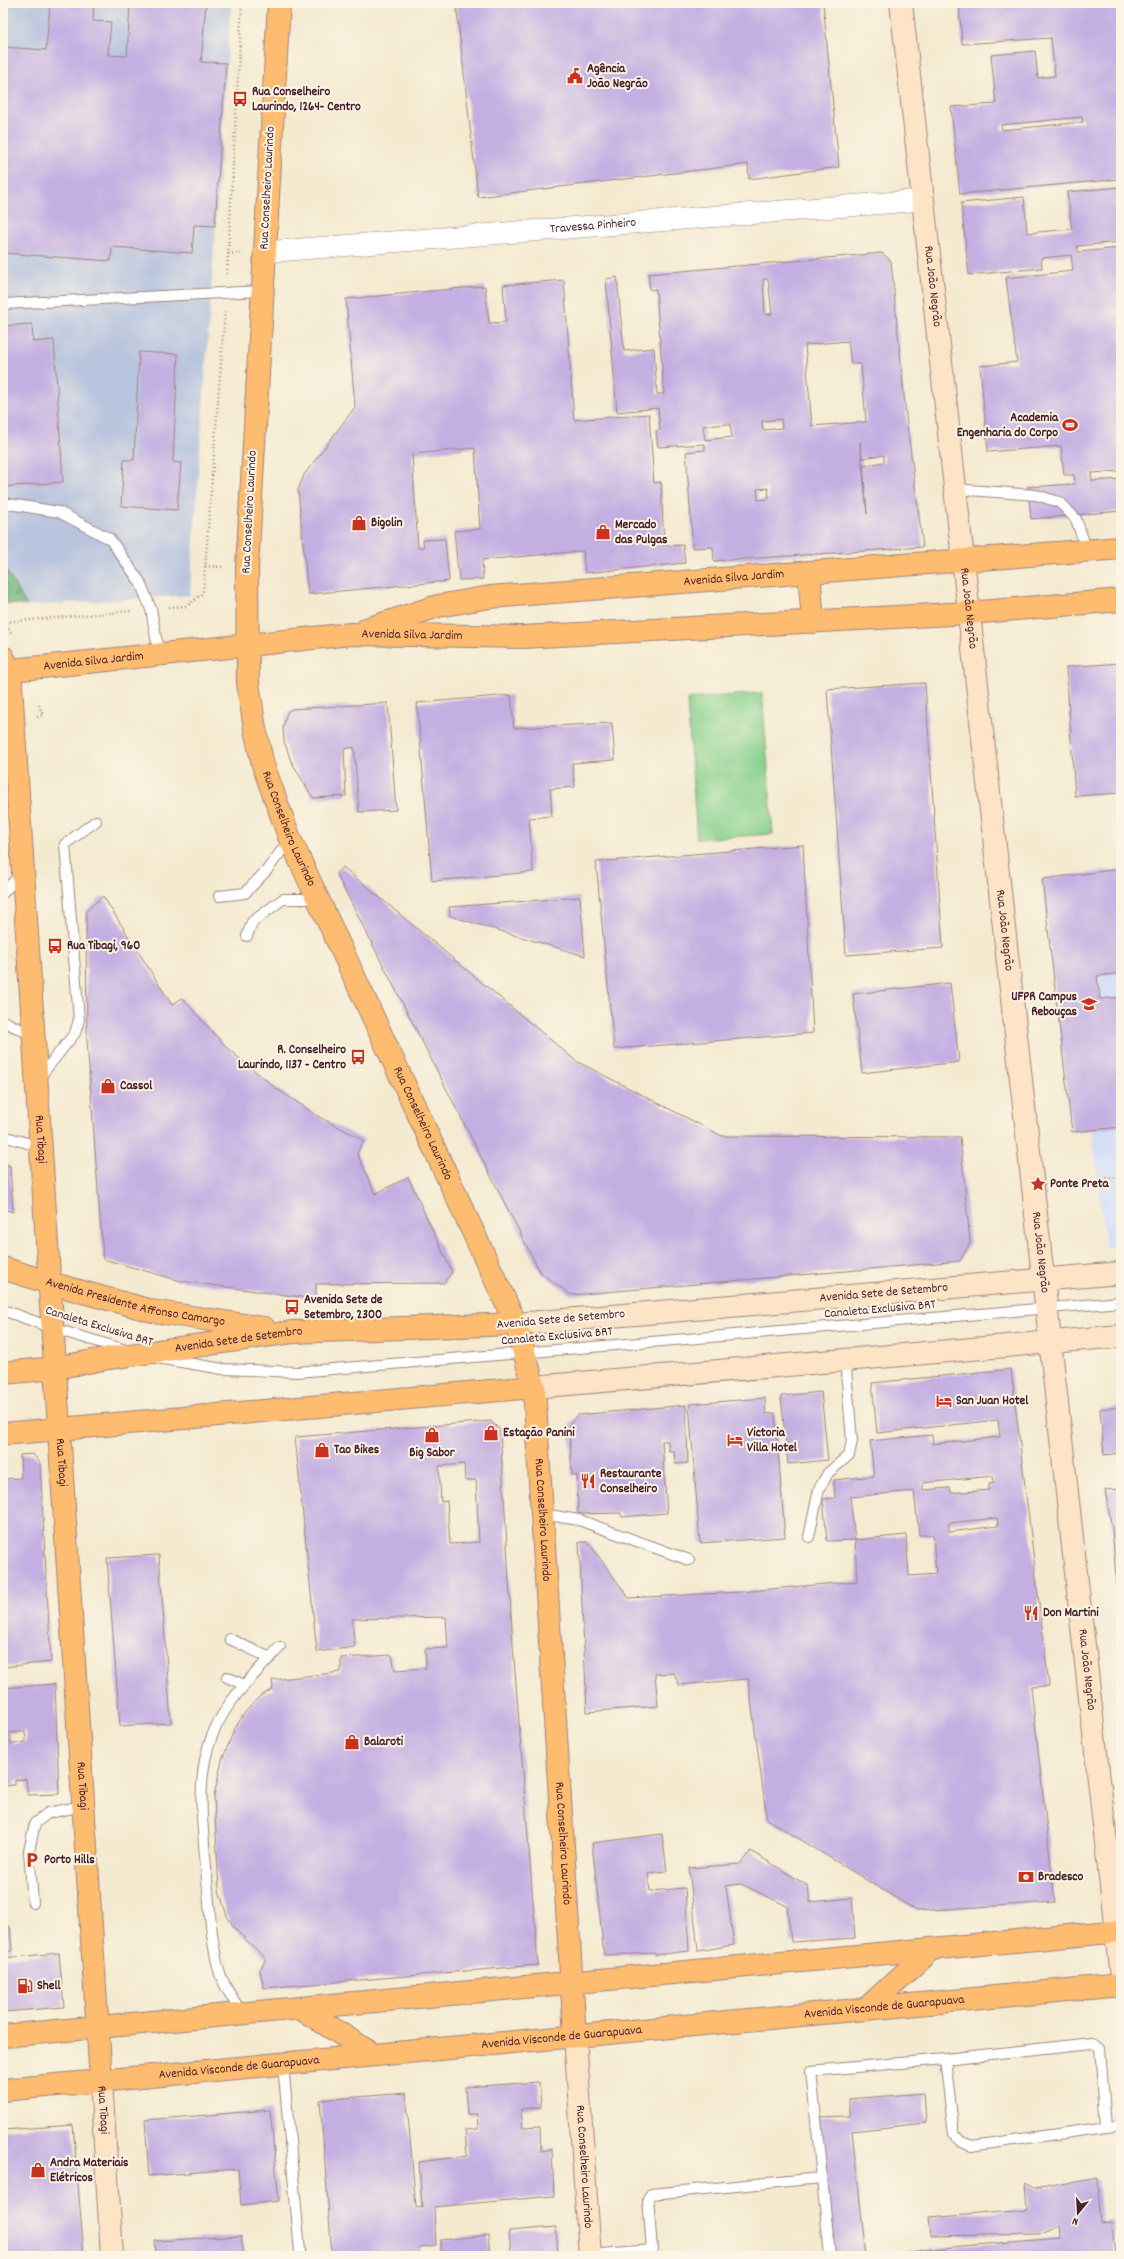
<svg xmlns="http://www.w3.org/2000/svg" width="1124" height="2259" viewBox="0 0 1124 2259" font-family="Dekko,sans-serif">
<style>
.built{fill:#cddbfa}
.industrial{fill:#b9c5de}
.forest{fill:url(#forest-firs);stroke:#5c6a52}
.pitch{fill:#89d28e;stroke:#6a785c}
.building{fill:#c3afe2;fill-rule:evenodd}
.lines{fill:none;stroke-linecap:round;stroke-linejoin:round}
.service-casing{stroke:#9f847e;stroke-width:12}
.minor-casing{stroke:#9f847e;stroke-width:22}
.secondary-casing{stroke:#9f847e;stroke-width:24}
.primary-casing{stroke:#9f847e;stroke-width:24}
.path{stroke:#9f847e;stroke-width:2.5;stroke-dasharray:1 3;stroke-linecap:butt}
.service{stroke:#fff;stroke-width:10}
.minor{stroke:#fff;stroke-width:21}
.secondary{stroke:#fee4c6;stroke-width:22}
.primary{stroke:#fdbc70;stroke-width:22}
.labels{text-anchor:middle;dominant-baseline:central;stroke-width:4;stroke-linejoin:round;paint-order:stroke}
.poi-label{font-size:13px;font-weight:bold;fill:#4a1f2b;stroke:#fcf5e5;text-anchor:start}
.street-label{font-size:13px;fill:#4a1f2b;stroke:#fcf5e5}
</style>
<defs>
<pattern id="forest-firs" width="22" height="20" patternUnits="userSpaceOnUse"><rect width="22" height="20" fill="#6eb479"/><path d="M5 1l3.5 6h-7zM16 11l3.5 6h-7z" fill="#5c9263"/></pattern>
</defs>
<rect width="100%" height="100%" fill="#fcf5e5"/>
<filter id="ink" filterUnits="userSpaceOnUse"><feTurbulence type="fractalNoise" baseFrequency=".025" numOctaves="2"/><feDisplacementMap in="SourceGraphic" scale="8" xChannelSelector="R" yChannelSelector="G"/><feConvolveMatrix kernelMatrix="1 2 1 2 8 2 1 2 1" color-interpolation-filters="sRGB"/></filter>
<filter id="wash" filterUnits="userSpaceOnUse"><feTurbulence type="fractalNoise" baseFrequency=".012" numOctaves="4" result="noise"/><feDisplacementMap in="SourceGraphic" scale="16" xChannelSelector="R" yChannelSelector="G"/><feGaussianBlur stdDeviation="0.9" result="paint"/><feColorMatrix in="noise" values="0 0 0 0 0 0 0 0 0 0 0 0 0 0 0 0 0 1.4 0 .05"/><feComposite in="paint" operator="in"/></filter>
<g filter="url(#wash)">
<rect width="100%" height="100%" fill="#f4ead0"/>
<path class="built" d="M1121,870V1246L1106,1247L1092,1130L1072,1132L1042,879Z"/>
<path class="industrial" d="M3,3H231L190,595L27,606L3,565Z"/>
<path class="forest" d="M3,565L27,606L3,603Z"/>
<path class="pitch" d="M762,693L773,834L697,839L687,699Z"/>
<g id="blocks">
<g class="building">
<path d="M50,3H94L93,21L111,22L108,55L127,56L130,3H206L201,62L226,63L215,226L194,225L192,253L112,247L111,261L3,253V47L46,50Z"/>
<path d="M456,3H823L839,167L749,179L748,164L478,197Z"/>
<path d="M959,3H1121V179L960,194L951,107L996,104L991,55L1035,51L1038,78L1055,76L1051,38L962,44ZM1082,117L1083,122L1002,130L1001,125Z"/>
<path d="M1121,187V242L1077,246L1078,252L1121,248V471L1091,473L1092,481L1121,479V511L1031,519L1028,487L1075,484L1074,475H1064L1061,446L988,452L980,366L1017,362L1006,278L1073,271L1071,255L1041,258L1042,268L969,275L961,203L1024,197L1027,233L1072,229L1067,192Z"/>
<path d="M882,253L891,261L906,416L923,547L714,561L713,547L693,548L686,452L705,450V444L658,447L656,431L660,430L658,408L617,412L606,279L617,277L624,351L654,348L657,394H664L656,289L650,290L648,274ZM763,279H768L772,314L765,315ZM848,341L851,364H861L866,422L812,426L805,345ZM781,419L782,428L763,430L762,421ZM730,424L732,437L705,440L703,426ZM860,442L862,458L884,455V462L863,466L867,514ZM768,488L769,499L758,500L757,489Z"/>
<path d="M564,280L574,420L649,414L654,483L661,482L664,546L683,545L685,563L585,573L583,551L482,560L483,579L459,580L454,531L480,529L475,448L412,454L418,548L424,547L423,540L445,539L449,581L308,594L298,490L304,475L355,407L346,299L485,286L489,323L506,322L503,285Z"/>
<path d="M32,324L33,342L54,340L63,482L3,487V326Z"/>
<path d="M139,352L178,354L173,462L181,463L177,510L121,506L124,460H134Z"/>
<path d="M1121,663V793L1075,796L1066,667Z"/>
<path d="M925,683L943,948L846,955L827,689Z"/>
<path d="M511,695L514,728L612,723L615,760L572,763L575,787L550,789L552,816L529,818L533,872L432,881L417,703Z"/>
<path d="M388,703L396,810L359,812L354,747L344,749L346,796L313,798L291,761L284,741L283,727L287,712L292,709Z"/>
<path d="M803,845L813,1033L614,1049L596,862Z"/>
<path d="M343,867L576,1061L722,1136L960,1137L970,1243L960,1261L571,1295L540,1272L336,873Z"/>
<path d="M1121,869V973L1097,976L1100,999L1121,997V1127L1072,1132L1042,879Z"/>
<path d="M103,896L172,1005L182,998L228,1049L277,1089L321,1118L364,1140L357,1153L375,1194L408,1177L452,1272L444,1283L316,1284V1299L181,1281L103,1259L87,1040L86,911Z"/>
<path d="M580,897L585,956L450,916L449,907Z"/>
<path d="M950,983L959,1062L862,1073L853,994Z"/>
<path d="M3,1164L10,1166L13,1212L3,1209Z"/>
<path d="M1011,1369L1049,1686L1031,1687L1055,1902L917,1911L767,1819L748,1679L679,1685L674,1673L655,1674L658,1706L587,1712L579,1542H588L629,1598L739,1592L857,1581L855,1540L906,1535L909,1576L936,1574L933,1535H919L914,1491L850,1497L855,1540L827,1541L823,1499L835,1498L834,1480L874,1476L870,1441L932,1435L933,1444L1000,1437L998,1420L877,1433L872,1383ZM993,1476L994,1483L989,1484V1490L951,1493L950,1488L923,1490V1483ZM997,1518L998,1526L949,1532V1523Z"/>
<path d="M821,1392L828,1460L788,1464L781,1396Z"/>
<path d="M765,1398L766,1414L775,1413L785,1537L700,1543L689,1404Z"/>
<path d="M686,1405L688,1463L675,1464L674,1451H669L668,1441H662L667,1513L622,1517L620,1513L578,1514L577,1475H572L569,1425L578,1415Z"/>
<path d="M1121,1407V1453L1104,1455L1100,1409Z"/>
<path d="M491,1421L500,1430L513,1646L538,1965L264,1988L260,1970L266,1959L235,1929L227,1916L219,1890L214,1796L222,1760L235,1728L246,1711L260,1696L273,1689L272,1680L341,1672V1658L392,1655L395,1670L426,1668L425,1649L448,1648L446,1617L352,1619L355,1647L317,1652L295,1437ZM464,1464L465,1481L476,1480L479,1542L450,1544L447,1501L441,1502L439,1466Z"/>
<path d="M33,1454L40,1463L51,1662L3,1667V1479L21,1478L20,1455Z"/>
<path d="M1121,1489V1626H1120L1112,1528L1105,1490Z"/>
<path d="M159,1555L171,1723L120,1726L107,1558Z"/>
<path d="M55,1684L59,1794L28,1795L26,1779L15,1780V1785L3,1786V1737L10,1736L11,1744L26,1742L25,1731L3,1734V1688Z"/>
<path d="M662,1834L667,1871L648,1873L650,1891L685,1888L689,1951L655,1955V1953L604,1955L592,1843Z"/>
<path d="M751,1851L808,1886L810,1902L852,1898L855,1938L791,1942L787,1906L741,1884L726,1886L734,1945L698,1951L689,1868L740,1864Z"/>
<path d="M3,1926H10L12,1951L3,1952Z"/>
<path d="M59,1953L64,2007L3,2012V1958Z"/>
<path d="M539,2082L541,2107L521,2109L523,2128L540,2127L541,2151L552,2149L554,2196L434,2207L436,2245L419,2247V2256H332L320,2100L406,2093L416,2207L422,2208L419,2162L467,2156L465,2130L478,2129L477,2114H467L465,2087Z"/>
<path d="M924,2093L926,2123L852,2131L866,2256H834L816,2117L849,2116V2099Z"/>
<path d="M270,2110L279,2201L241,2205L238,2169L149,2176L145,2120Z"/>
<path d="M73,2125L84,2256H3V2130Z"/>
<path d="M1098,2178L1102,2222L1112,2221L1115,2256H875L961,2246L1061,2238L1060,2225L1039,2234L931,2236L929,2217L1028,2209L1026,2185L1036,2190Z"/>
<path d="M556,2227L558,2256H490L511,2253L509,2231Z"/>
<path d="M488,2235L490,2256H441V2240Z"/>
<path d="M241,2236L244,2256H156L155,2241Z"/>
</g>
</g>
</g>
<g filter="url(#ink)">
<use href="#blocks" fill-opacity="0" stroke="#9f847e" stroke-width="1"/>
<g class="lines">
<defs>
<g id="service">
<path d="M3,304L262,291"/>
<path d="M955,489L1036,495L1059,502L1076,519L1087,551"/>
<path d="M3,503L59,512L110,539L140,582L151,609L159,654"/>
<path d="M3,893L22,872"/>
<path d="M219,896L245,893L267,870L290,839"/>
<path d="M247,936L252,922L283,899H317"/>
<path d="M3,1021L34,1036"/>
<path d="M38,1079L75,1033L79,1020L65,844L96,821"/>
<path d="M3,1136L41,1147"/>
<path d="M3,1310L52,1328L126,1350"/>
<path d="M157,1358L223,1369L297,1372L1121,1302"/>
<path d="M542,1514L579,1520L689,1560"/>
<path d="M809,1537L819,1489L828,1473L849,1455L852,1441L845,1358"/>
<path d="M230,1639L270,1658"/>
<path d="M227,1677L244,1685"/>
<path d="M33,1903L29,1851L35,1823L48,1813L83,1806"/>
<path d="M242,2014C235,2001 224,1987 220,1974C211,1944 210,1911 207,1880C204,1834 194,1781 212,1736C226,1700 254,1675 280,1647"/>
<path d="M945,2059L1092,2043L1097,2045L1100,2048L1106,2127"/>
<path d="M283,2064L300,2252"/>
<path d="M652,2250L648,2198L651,2194L821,2178"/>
<path d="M589,2255L652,2250L653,2255"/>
<path d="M830,2256L811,2071L945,2059L954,2134L961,2142L972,2146L1121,2125"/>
</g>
<g id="minor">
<path id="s1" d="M264,252L923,200"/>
</g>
<g id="secondary">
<path id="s2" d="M901,3L1121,1977"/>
<path id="s3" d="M516,1324L1121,1273"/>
<path d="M534,1387L1121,1336"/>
<path id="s4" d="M575,2036L590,2256"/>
<path id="s5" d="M101,2080L112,2256"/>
</g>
<g id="primary">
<path id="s6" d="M279,3L247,568L248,683L255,729L263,765L290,839L516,1324L534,1387L575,2036"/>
<path d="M809,572L813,622"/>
<path id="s7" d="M367,629L438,606L490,597L1121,548"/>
<path id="s8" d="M3,657L10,670L101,2080"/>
<path id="s9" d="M3,671L351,634L523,637L969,613L1121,600"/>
<path id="s10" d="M3,1268L50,1283L152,1311L264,1328"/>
<path id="s11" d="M3,1373L55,1368L109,1358L293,1332L516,1324"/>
<path d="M3,1434L534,1387"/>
<path d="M300,2008L374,2055"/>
<path d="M867,2008L931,1949"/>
<path d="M3,2036L1121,1931"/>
<path id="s12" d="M3,2090L1121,1985"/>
</g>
</defs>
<use href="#service" class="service-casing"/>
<use href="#minor" class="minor-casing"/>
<use href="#secondary" class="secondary-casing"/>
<use href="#primary" class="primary-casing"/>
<g class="path">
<path d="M228,254L242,253"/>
<path d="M227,274L242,3"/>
<path d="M205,566L223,567"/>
<path d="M169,607L187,606L203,593L225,311"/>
<path d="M11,633L6,622L132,611"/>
<path d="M37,717L43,715L38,703"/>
<path d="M1098,1179L1121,1177"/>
</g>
<use href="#service" class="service"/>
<use href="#minor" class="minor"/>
<use href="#secondary" class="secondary"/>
<use href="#primary" class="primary"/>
</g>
</g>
<defs>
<symbol id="civic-bare" viewBox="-9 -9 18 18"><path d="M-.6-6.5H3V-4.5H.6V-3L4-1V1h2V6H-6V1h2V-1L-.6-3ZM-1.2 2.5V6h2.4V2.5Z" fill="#c8321e" stroke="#fcf5e5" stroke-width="2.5" paint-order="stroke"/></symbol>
<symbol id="bus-bare" viewBox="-9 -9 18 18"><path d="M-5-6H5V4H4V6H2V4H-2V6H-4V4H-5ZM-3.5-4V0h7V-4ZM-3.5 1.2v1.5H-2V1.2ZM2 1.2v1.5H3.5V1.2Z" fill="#c8321e" stroke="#fcf5e5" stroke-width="2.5" paint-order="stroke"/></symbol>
<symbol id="stadium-bare" viewBox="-9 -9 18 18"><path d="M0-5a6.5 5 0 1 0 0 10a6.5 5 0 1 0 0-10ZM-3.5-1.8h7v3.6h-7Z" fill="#c8321e" stroke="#fcf5e5" stroke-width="2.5" paint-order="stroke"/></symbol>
<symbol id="shop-bare" viewBox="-9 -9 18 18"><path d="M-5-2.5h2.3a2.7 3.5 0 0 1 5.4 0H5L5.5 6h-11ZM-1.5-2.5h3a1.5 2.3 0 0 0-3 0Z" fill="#c8321e" stroke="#fcf5e5" stroke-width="2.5" paint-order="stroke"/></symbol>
<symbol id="university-bare" viewBox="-9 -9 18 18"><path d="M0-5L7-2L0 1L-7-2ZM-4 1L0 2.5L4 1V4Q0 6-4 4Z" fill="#c8321e" stroke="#fcf5e5" stroke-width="2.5" paint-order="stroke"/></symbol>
<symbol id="sight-bare" viewBox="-9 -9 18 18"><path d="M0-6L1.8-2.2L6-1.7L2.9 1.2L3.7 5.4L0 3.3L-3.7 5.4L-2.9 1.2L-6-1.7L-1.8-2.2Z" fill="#c8321e" stroke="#fcf5e5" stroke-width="2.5" paint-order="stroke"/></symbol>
<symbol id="hotel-bare" viewBox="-9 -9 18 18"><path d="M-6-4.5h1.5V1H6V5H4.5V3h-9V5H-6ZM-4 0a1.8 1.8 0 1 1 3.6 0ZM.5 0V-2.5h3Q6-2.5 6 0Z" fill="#c8321e" stroke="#fcf5e5" stroke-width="2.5" paint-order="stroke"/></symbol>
<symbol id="restaurant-bare" viewBox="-9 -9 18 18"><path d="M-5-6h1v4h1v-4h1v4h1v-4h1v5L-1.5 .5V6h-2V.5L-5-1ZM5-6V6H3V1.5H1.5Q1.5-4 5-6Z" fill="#c8321e" stroke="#fcf5e5" stroke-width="2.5" paint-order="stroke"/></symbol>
<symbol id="parking-bare" viewBox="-9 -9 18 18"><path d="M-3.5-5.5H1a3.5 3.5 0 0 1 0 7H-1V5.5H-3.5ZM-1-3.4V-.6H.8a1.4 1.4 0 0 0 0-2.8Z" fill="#c8321e" stroke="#fcf5e5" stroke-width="2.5" paint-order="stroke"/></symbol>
<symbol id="bank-bare" viewBox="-9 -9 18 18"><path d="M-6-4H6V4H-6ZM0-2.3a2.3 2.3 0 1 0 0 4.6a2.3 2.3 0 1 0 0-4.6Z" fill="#c8321e" stroke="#fcf5e5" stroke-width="2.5" paint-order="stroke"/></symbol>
<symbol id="fuel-bare" viewBox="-9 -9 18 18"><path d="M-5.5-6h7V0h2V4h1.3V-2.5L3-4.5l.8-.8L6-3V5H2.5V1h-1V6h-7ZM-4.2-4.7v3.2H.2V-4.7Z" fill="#c8321e" stroke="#fcf5e5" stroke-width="2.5" paint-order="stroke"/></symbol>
</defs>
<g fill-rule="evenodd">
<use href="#civic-bare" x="564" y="65" width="22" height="22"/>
<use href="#bus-bare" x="229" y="88" width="22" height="22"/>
<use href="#stadium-bare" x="1059" y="414" width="22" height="22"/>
<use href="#shop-bare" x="348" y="512" width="22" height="22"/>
<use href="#shop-bare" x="592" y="521" width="22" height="22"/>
<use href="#bus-bare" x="44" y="935" width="22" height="22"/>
<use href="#university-bare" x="1078" y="993" width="22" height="22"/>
<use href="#bus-bare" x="347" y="1046" width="22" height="22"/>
<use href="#shop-bare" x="97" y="1075" width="22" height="22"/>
<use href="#sight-bare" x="1027" y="1173" width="22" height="22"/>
<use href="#bus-bare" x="281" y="1296" width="22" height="22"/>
<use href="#hotel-bare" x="933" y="1390" width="22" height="22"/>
<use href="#shop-bare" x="480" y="1422" width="22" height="22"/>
<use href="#shop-bare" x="421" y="1424" width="22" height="22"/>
<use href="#hotel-bare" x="724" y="1429" width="22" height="22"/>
<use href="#shop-bare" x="311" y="1439" width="22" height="22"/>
<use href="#restaurant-bare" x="577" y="1470" width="22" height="22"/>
<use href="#restaurant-bare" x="1020" y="1602" width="22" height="22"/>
<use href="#shop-bare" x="341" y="1731" width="22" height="22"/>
<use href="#parking-bare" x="21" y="1849" width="22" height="22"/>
<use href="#bank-bare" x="1015" y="1866" width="22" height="22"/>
<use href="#fuel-bare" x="14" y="1975" width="22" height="22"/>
<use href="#shop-bare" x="27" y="2159" width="22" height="22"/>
</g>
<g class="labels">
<g class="poi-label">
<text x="587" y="69">Agência<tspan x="587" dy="15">João Negrão</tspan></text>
<text x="252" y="92">Rua Conselheiro<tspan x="252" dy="15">Laurindo, 1264- Centro</tspan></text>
<text x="1058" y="418" text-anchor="end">Academia<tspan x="1058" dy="15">Engenharia do Corpo</tspan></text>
<text x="371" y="523">Bigolin</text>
<text x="615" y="525">Mercado<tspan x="615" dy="15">das Pulgas</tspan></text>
<text x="67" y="946">Rua Tibagi, 960</text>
<text x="1077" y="997" text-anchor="end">UFPR Campus<tspan x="1077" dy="15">Rebouças</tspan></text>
<text x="346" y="1050" text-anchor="end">R. Conselheiro<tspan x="346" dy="15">Laurindo, 1137 - Centro</tspan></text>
<text x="120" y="1086">Cassol</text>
<text x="1050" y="1184">Ponte Preta</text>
<text x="304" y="1300">Avenida Sete de<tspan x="304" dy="15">Setembro, 2300</tspan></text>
<text x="956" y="1401">San Juan Hotel</text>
<text x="503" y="1433">Estação Panini</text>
<text x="747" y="1433">Victoria<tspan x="747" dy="15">Villa Hotel</tspan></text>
<text x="334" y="1450">Tao Bikes</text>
<text x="432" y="1453" text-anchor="middle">Big Sabor</text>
<text x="600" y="1474">Restaurante<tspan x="600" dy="15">Conselheiro</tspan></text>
<text x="1043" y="1613">Don Martini</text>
<text x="364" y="1742">Balaroti</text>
<text x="44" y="1860">Porto Hills</text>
<text x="1038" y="1877">Bradesco</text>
<text x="37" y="1986">Shell</text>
<text x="50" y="2163">Andra Materiais<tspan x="50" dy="15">Elétricos</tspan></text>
</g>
<g class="street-label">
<text transform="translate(268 188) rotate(-87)">Rua Conselheiro Laurindo</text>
<text stroke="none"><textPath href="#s1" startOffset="330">Travessa Pinheiro</textPath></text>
<text stroke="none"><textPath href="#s2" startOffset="285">Rua João Negrão</textPath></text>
<text transform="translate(250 512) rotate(-87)">Rua Conselheiro Laurindo</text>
<text stroke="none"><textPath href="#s7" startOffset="372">Avenida Silva Jardim</textPath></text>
<text stroke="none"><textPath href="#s2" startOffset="609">Rua João Negrão</textPath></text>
<text stroke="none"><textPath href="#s9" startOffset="411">Avenida Silva Jardim</textPath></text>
<text stroke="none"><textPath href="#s9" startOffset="91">Avenida Silva Jardim</textPath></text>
<text stroke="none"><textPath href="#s6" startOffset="833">Rua Conselheiro Laurindo</textPath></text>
<text stroke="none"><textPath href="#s2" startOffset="933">Rua João Negrão</textPath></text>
<text stroke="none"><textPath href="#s6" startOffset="1157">Rua Conselheiro Laurindo</textPath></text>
<text stroke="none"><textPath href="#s8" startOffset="485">Rua Tibagi</textPath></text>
<text stroke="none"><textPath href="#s2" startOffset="1257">Rua João Negrão</textPath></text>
<text stroke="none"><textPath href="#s3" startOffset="369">Avenida Sete de Setembro</textPath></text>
<text stroke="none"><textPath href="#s10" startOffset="137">Avenida Presidente Affonso Camargo</textPath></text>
<text transform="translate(880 1310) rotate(-5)">Canaleta Exclusiva BRT</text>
<text transform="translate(561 1320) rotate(-5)">Avenida Sete de Setembro</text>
<text transform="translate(99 1327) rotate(17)">Canaleta Exclusiva BRT</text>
<text transform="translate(557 1337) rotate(-5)">Canaleta Exclusiva BRT</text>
<text stroke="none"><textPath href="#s11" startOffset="238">Avenida Sete de Setembro</textPath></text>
<text stroke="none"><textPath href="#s8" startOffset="809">Rua Tibagi</textPath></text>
<text stroke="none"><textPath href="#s6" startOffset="1577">Rua Conselheiro Laurindo</textPath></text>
<text stroke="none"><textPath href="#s2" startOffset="1677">Rua João Negrão</textPath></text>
<text stroke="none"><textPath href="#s8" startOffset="1133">Rua Tibagi</textPath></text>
<text stroke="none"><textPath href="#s6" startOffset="1901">Rua Conselheiro Laurindo</textPath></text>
<text stroke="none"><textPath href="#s12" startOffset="885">Avenida Visconde de Guarapuava</textPath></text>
<text stroke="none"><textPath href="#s12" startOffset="561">Avenida Visconde de Guarapuava</textPath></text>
<text stroke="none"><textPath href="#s12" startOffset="237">Avenida Visconde de Guarapuava</textPath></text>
<text stroke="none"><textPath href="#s5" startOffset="30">Rua Tibagi</textPath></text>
<text stroke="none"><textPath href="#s4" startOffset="131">Rua Conselheiro Laurindo</textPath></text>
</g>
</g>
<rect width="1124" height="2259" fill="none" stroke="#fcf5e5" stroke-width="16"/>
<g transform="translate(1078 2213) rotate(198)" stroke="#fcf5e5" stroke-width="3" paint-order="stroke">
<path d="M0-3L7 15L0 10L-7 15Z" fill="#4a1f2b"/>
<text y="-6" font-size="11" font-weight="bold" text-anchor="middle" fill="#4a1f2b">N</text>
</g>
</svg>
